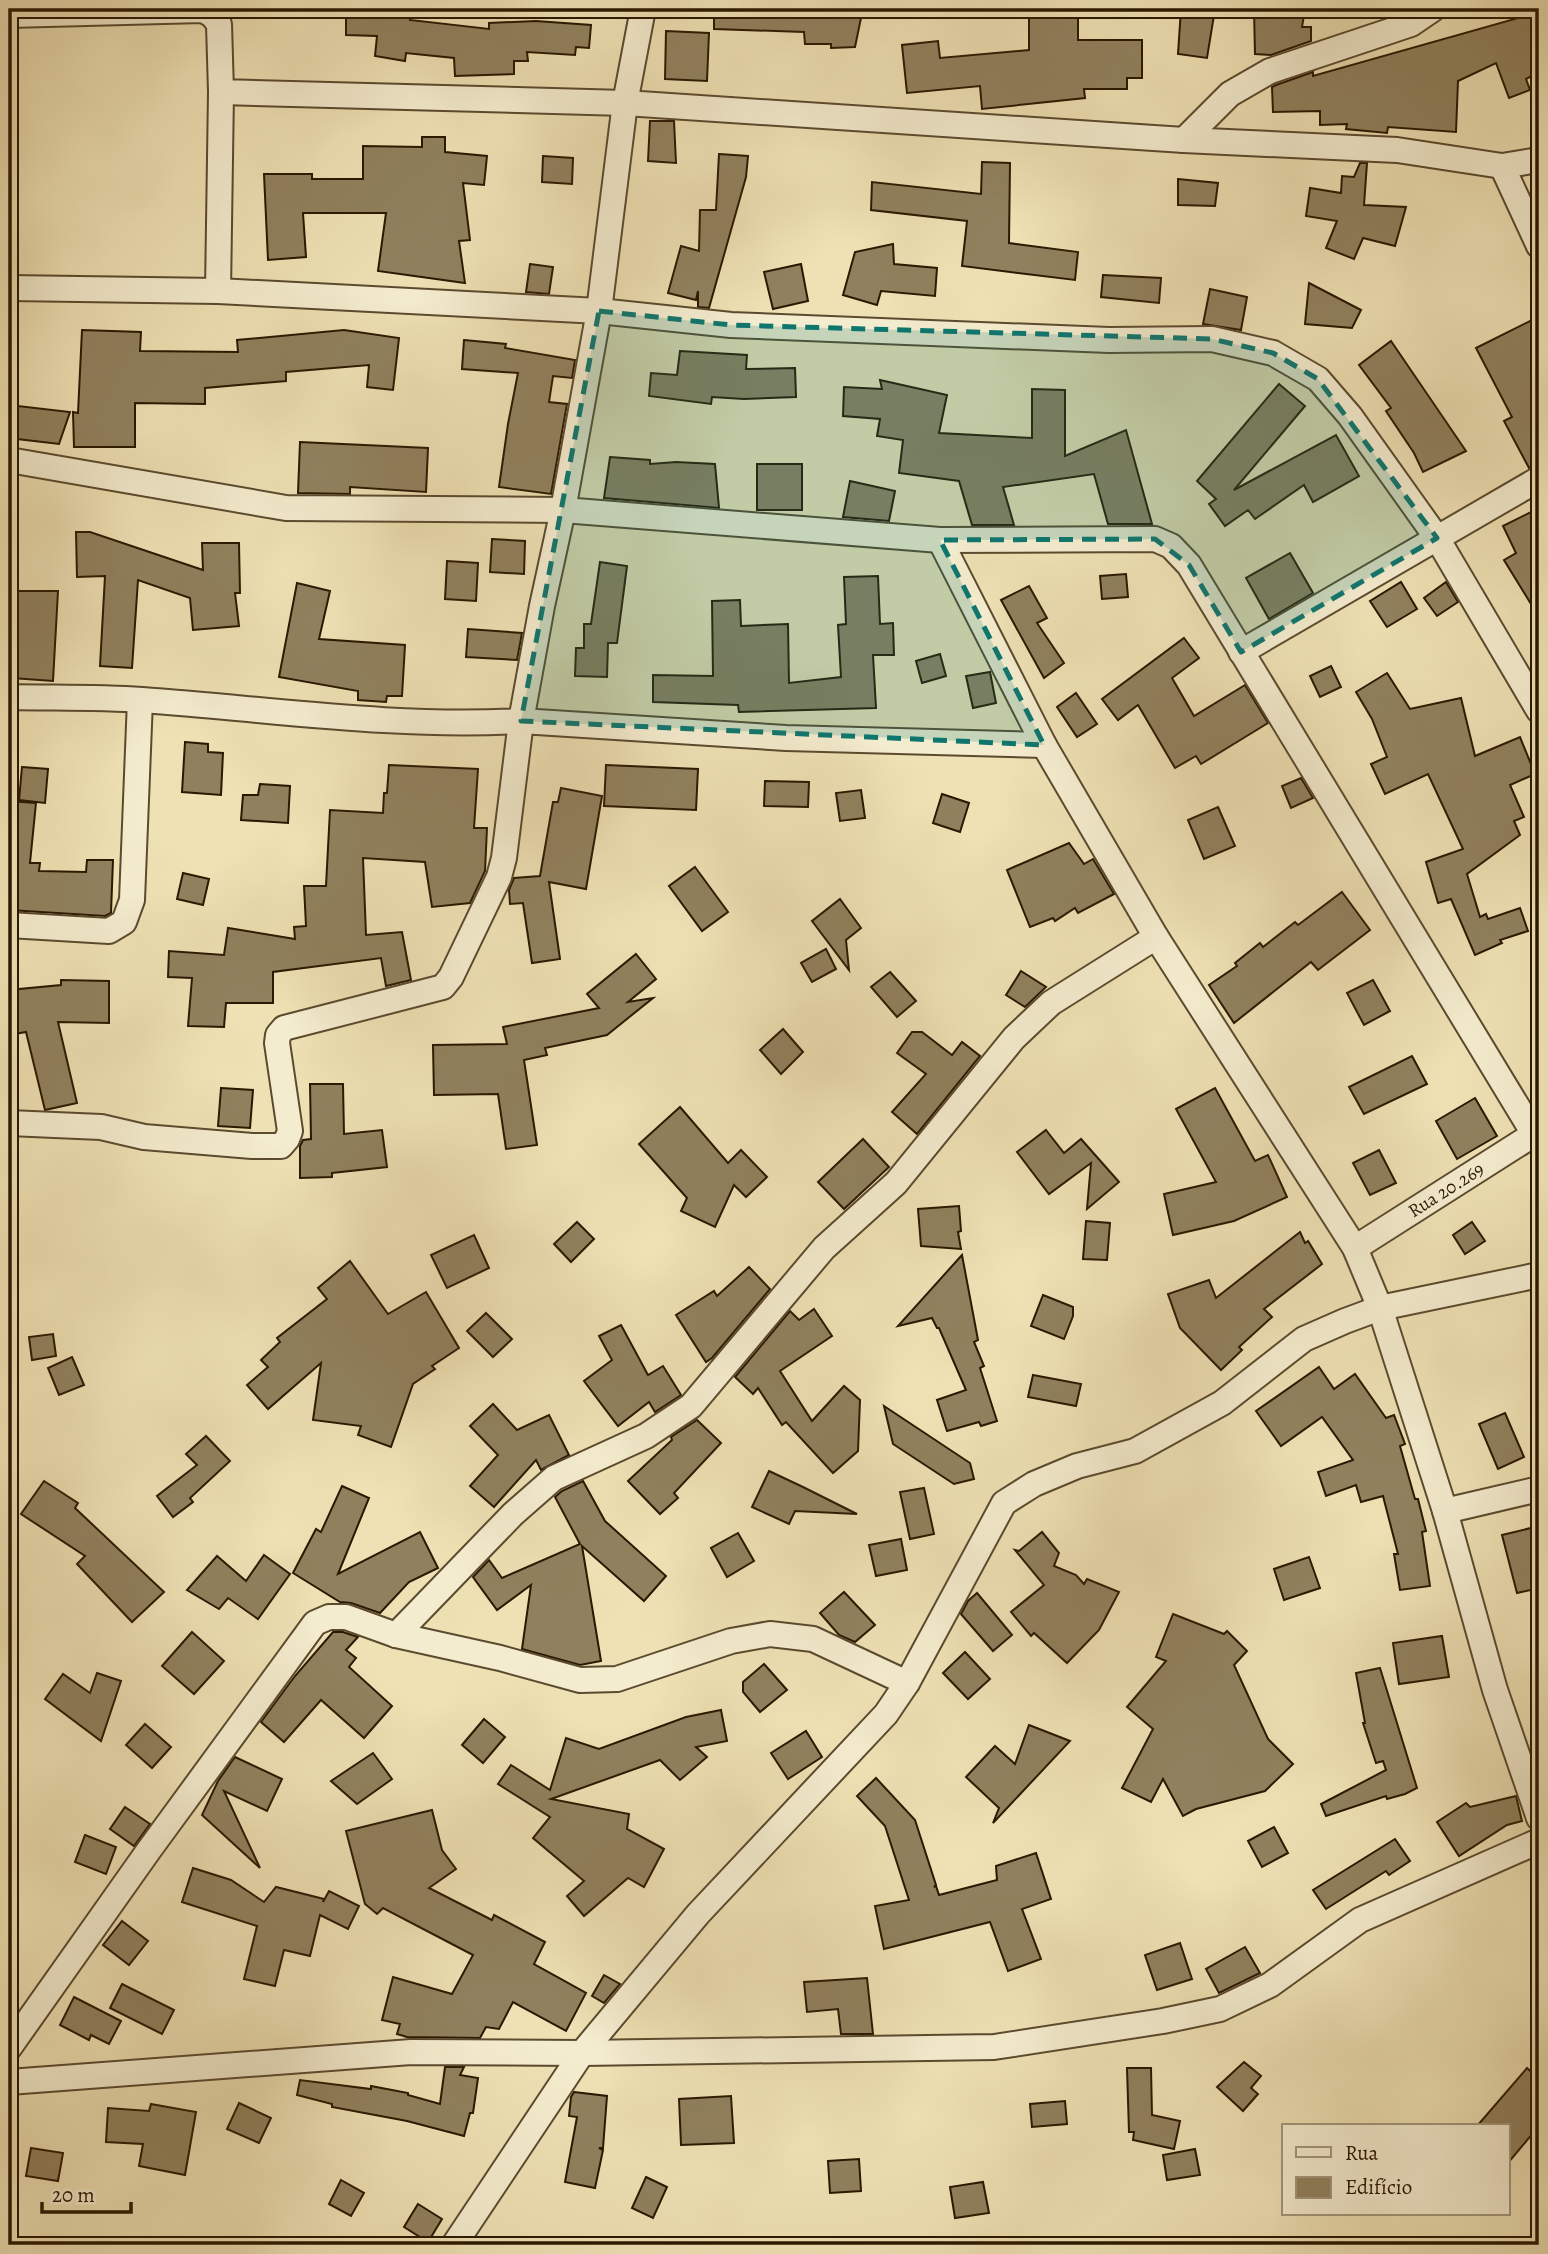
<svg xmlns="http://www.w3.org/2000/svg" width="1548" height="2254" viewBox="0 0 1548 2254" font-family="Alegreya,serif">
<style>
.building{fill:#90815e;stroke:#2a1801;stroke-width:2}
.lines{fill:none;stroke-linecap:round;stroke-linejoin:round}
.minor-casing{stroke:#5b4a2e;stroke-width:28}
.minor{stroke:#f4ecce;stroke-width:24}
.marked{fill:#0f766e;fill-opacity:0.2;stroke:#0f766e;stroke-width:5;stroke-dasharray:14 9;stroke-linejoin:round}
.labels{text-anchor:middle;dominant-baseline:central;stroke-width:5;stroke-linejoin:round;paint-order:stroke}
.street-label{font-size:19px;fill:#2a1801;stroke:#f4ecce}
</style>
<rect width="100%" height="100%" fill="#eee1b4"/>
<filter id="stains"><feTurbulence type="fractalNoise" baseFrequency=".00286" numOctaves="4"/><feColorMatrix values="0 0 0 0 .2 0 0 0 0 .09 0 0 0 0 .02 0 0 0 .5 -.17"/></filter>
<radialGradient id="worn" r=".72"><stop offset=".6" stop-color="#630" stop-opacity="0"/><stop offset="1" stop-color="#630" stop-opacity=".3"/></radialGradient>
<g class="building">
<path d="M346,9L411,14L410,20L489,29V23L536,21L591,25L589,48L576,47L575,55L527,52L528,61H514V74L455,76L454,58L406,53L405,61L375,56L377,36L346,35Z"/>
<path d="M714,9H843L842,18H861L855,47L831,48V44H805L804,32L714,29Z"/>
<path d="M1181,9H1215L1207,58L1178,54Z"/>
<path d="M1254,9H1305L1302,27H1311V41L1271,55L1255,54Z"/>
<path d="M1539,12V72L1526,79L1530,90L1509,98L1496,63L1458,81L1456,132L1388,127L1387,133L1346,129L1347,124L1320,125V111L1273,112L1272,87L1276,85L1313,72V76Z"/>
<path d="M1029,16L1078,17V40H1142V78H1127V89H1084L1085,98L982,109L980,86L907,93L902,45L938,41L940,58L1029,50Z"/>
<path d="M666,31L709,33L707,81L665,79Z"/>
<path d="M650,121H674L676,163L648,161Z"/>
<path d="M422,137H445V152L487,156L484,185L463,183L470,240L459,241L465,283L378,271L386,213H303L306,257L268,260L264,174H312V179H363V146L422,147Z"/>
<path d="M719,154L748,156L746,177L709,308L698,307V291L696,300L668,293L681,246L699,251L700,210H716Z"/>
<path d="M543,156L573,158L572,184L542,182Z"/>
<path d="M982,162L1010,163L1009,243L1078,252L1075,280L962,266L967,221L871,210L872,182L981,194Z"/>
<path d="M1360,163H1367L1364,205L1406,207L1395,246L1363,238L1354,259L1326,248L1337,221L1306,216L1310,188L1341,193L1342,176L1354,177Z"/>
<path d="M1178,179L1218,183L1215,206L1178,205Z"/>
<path d="M893,244L894,264L937,268L935,296L881,291L877,305L843,295L855,252Z"/>
<path d="M530,264L553,267L549,294L526,292Z"/>
<path d="M801,264L808,301L773,309L764,272Z"/>
<path d="M1103,275L1161,278L1159,303L1101,297Z"/>
<path d="M1309,283L1361,310L1352,328L1305,324Z"/>
<path d="M1210,289L1247,297L1241,330L1203,324Z"/>
<path d="M1532,320L1539,334V464L1529,468L1504,421L1512,417L1476,348Z"/>
<path d="M82,330L141,332L140,351L238,352L237,340L344,330L399,338L393,390L367,387L369,365L286,372V381L205,388V404L135,403V447H74L73,412L78,413Z"/>
<path d="M464,340L506,344L505,348L575,360L572,378L553,376L549,402L567,404L551,494L499,487L508,424L518,373L462,369Z"/>
<path d="M1391,341L1466,451L1423,472L1414,453L1386,411L1391,408L1359,365Z"/>
<path d="M680,351L747,355L746,369L795,368L796,397L744,399L712,397L711,404L649,396L651,373L677,375Z"/>
<path d="M880,380L947,395L939,433L1032,438V389L1065,390V456L1126,430L1152,524H1108L1094,474L1003,487L1014,525H972L959,481L899,473L903,440L877,436L880,419L843,416L844,387L882,389Z"/>
<path d="M1279,384L1305,406L1234,490L1336,435L1359,476L1313,502L1304,485L1255,519L1248,510L1225,526L1209,504L1216,499L1197,481Z"/>
<path d="M9,405L70,412L59,444L9,438Z"/>
<path d="M300,442L428,448L426,492L350,487V494L298,493Z"/>
<path d="M610,457L650,460V464L676,462L715,464L719,508L604,498Z"/>
<rect x="757" y="464" width="45" height="46"/>
<path d="M850,481L895,491L889,521L843,517Z"/>
<path d="M1539,508V617L1504,560L1516,553L1503,526Z"/>
<path d="M76,532H90L203,570L202,543H239L240,593H235L239,626L193,630L190,598L138,580L132,668L100,666L105,576L77,577Z"/>
<path d="M492,539L525,541L524,574L490,572Z"/>
<path d="M1290,553L1313,593L1269,619L1246,578Z"/>
<path d="M447,561L478,563L476,601L445,599Z"/>
<path d="M600,562L627,566L617,643H608L607,677L575,676L576,648H584V624H591Z"/>
<path d="M1126,574L1128,597L1102,599L1100,576Z"/>
<path d="M878,576L880,624L893,623L894,655H873L876,708L739,712L738,705L653,702V675L713,676L712,601L740,600L741,626L788,624L789,683L841,677L838,625L846,624L844,577Z"/>
<path d="M1401,582L1417,609L1387,627L1370,601Z"/>
<path d="M1446,582L1458,602L1437,616L1424,598Z"/>
<path d="M297,583L330,591L319,639L405,645L402,696H387L386,702L358,700V691L279,677Z"/>
<path d="M1029,586L1047,618L1037,623L1064,663L1044,678L1001,600Z"/>
<path d="M18,591H58L53,681L12,678Z"/>
<path d="M468,629L522,633L517,660L466,657Z"/>
<path d="M1184,638L1199,658L1172,678L1194,716L1245,685L1268,723L1201,764L1196,756L1175,768L1138,705L1118,720L1102,699Z"/>
<path d="M940,654L946,676L922,683L916,661Z"/>
<path d="M1331,666L1341,687L1320,697L1310,676Z"/>
<path d="M990,672L996,703L973,708L966,676Z"/>
<path d="M1387,673L1410,709L1461,698L1475,756L1520,737L1535,774L1510,785L1524,817L1514,821L1520,835L1467,874L1480,917L1486,914L1488,919L1520,908L1528,931L1500,940L1502,943L1475,955L1451,899L1438,903L1426,862L1463,849L1428,774L1385,794L1371,764L1387,757L1372,719L1356,692Z"/>
<path d="M1076,693L1097,724L1077,737L1057,707Z"/>
<path d="M185,742L208,744V752L223,753L221,795L182,792Z"/>
<path d="M389,765L478,769L474,828H487L485,871L470,903L432,907L425,862L363,858L366,935L402,932L411,980L386,986L381,958L273,972V1003H226L224,1027L188,1026L192,978L168,977L169,951L224,955L228,928L295,939L294,927L306,926L304,886H326L330,810L383,813L384,793H387Z"/>
<path d="M606,765L698,769L696,810L604,806Z"/>
<path d="M22,767L48,769L45,803L19,800Z"/>
<path d="M1301,778L1313,798L1291,808L1282,786Z"/>
<path d="M765,781L809,782L808,807L764,806Z"/>
<path d="M260,784L290,786L288,823L241,820L243,795H258Z"/>
<path d="M561,788L602,796L586,889L549,882L560,959L532,963L523,903L510,904L509,890L514,878L540,876L553,802H558Z"/>
<path d="M861,790L865,818L840,821L836,793Z"/>
<path d="M942,794L969,803L960,832L933,823Z"/>
<path d="M9,801L36,803L30,863H40L39,871L86,872L87,860H113L111,913L105,916L9,910Z"/>
<path d="M1218,807L1235,846L1204,859L1188,820Z"/>
<path d="M1069,843L1084,864L1093,859L1114,894L1078,913L1075,908L1055,921L1053,918L1030,927L1007,870Z"/>
<path d="M695,867L728,912L702,931L669,886Z"/>
<path d="M183,873L209,879L203,905L177,899Z"/>
<path d="M1342,892L1370,930L1318,970L1311,962L1234,1023L1209,985L1237,966L1235,963L1260,943L1263,947L1295,922L1298,925Z"/>
<path d="M840,899L861,928L846,940L849,970L812,921Z"/>
<path d="M826,949L836,969L812,982L801,963Z"/>
<path d="M636,954L656,979L628,1002L653,998L607,1035L545,1048L547,1055L524,1060L537,1145L506,1149L498,1094L434,1095L433,1045L507,1044L503,1027L599,1008L587,994Z"/>
<path d="M1021,971L1046,987L1025,1007L1006,995Z"/>
<path d="M890,972L916,1001L897,1017L871,987Z"/>
<path d="M61,980L109,981V1023L58,1022L77,1103L45,1110L26,1032L9,1035V990L61,985Z"/>
<path d="M1373,980L1390,1011L1364,1025L1347,993Z"/>
<path d="M783,1029L803,1052L781,1074L760,1050Z"/>
<path d="M912,1032H922L952,1055L962,1042L980,1056L917,1134L892,1112L926,1074L897,1053Z"/>
<path d="M1412,1056L1427,1084L1364,1114L1349,1087Z"/>
<path d="M310,1084H343L344,1134L382,1130L387,1167L332,1173V1177L300,1178V1146L303,1140L311,1139Z"/>
<path d="M221,1088L253,1090L250,1128L218,1126Z"/>
<path d="M1215,1088L1255,1161L1268,1155L1287,1197L1234,1221L1173,1235L1164,1194L1216,1182L1176,1109Z"/>
<path d="M1475,1098L1497,1136L1457,1159L1436,1121Z"/>
<path d="M680,1107L728,1163L741,1150L767,1177L746,1197L734,1185L715,1227L681,1211L687,1198L639,1144Z"/>
<path d="M1046,1130L1064,1153L1081,1139L1119,1182L1087,1209L1091,1163L1049,1194L1017,1152Z"/>
<path d="M863,1139L889,1167L844,1209L818,1182Z"/>
<path d="M1379,1150L1396,1183L1370,1195L1353,1163Z"/>
<path d="M959,1206L961,1231L958,1232L961,1249L921,1246L918,1209Z"/>
<path d="M1086,1221L1110,1223L1107,1260L1083,1259Z"/>
<path d="M577,1222L594,1239L571,1262L554,1244Z"/>
<path d="M1472,1222L1485,1241L1465,1254L1453,1235Z"/>
<path d="M1300,1232L1305,1243L1308,1241L1322,1264L1264,1309L1272,1317L1239,1347L1242,1350L1221,1370L1180,1328L1168,1294L1209,1280L1216,1298Z"/>
<path d="M474,1235L489,1268L447,1288L431,1255Z"/>
<path d="M962,1255L978,1340L974,1342L984,1366L980,1368L997,1421L981,1426L979,1422L947,1431L937,1400L966,1390L939,1328H937L932,1318L898,1326Z"/>
<path d="M350,1261L388,1314L426,1292L459,1348L432,1366L435,1369L413,1384L391,1447L358,1435L361,1426L313,1420L321,1363L268,1409L247,1385L268,1367L261,1360L280,1342L277,1338L327,1299L318,1288Z"/>
<path d="M749,1267L770,1289L712,1358L706,1362L676,1315L714,1291L717,1296Z"/>
<path d="M1043,1295L1073,1307V1316L1064,1339L1031,1326Z"/>
<path d="M814,1309L832,1336L780,1371L812,1421L844,1386L860,1400L858,1451L833,1473L786,1422L782,1425L758,1388L753,1394L735,1377L790,1311L799,1320Z"/>
<path d="M486,1313L512,1339L493,1357L467,1331Z"/>
<path d="M621,1325L648,1375L663,1366L681,1395L655,1412L649,1402L618,1426L584,1381L612,1360L599,1336Z"/>
<path d="M53,1334L56,1356L32,1360L29,1337Z"/>
<path d="M72,1357L84,1385L59,1395L48,1368Z"/>
<path d="M1319,1367L1334,1389L1355,1374L1386,1418L1394,1415L1405,1444L1400,1446L1415,1499H1418L1426,1531L1422,1532L1430,1586L1400,1590L1394,1554H1398L1383,1496L1361,1502L1356,1485L1326,1496L1318,1472L1353,1460L1322,1417L1281,1446L1256,1411Z"/>
<path d="M1033,1375L1081,1384L1076,1406L1028,1397Z"/>
<path d="M493,1404L517,1430L549,1415L569,1455L541,1470L536,1460L494,1507L470,1486L498,1455L470,1426Z"/>
<path d="M884,1406L970,1463L974,1479L954,1484L893,1444Z"/>
<path d="M1505,1413L1524,1457L1498,1469L1479,1424Z"/>
<path d="M697,1420L721,1443L674,1493L678,1498L660,1514L628,1481L672,1440L671,1437Z"/>
<path d="M206,1436L230,1461L190,1498L193,1502L173,1517L157,1496L197,1465L186,1454Z"/>
<path d="M769,1471L803,1487L857,1514L795,1511L789,1524L752,1507Z"/>
<path d="M44,1481L78,1503L75,1508L164,1592L132,1622L77,1564L85,1556L21,1514Z"/>
<path d="M583,1481L605,1521L666,1576L644,1601L582,1546L601,1661L580,1665L522,1649L531,1585L497,1610L473,1577L489,1560L502,1578L580,1544L555,1497L562,1491Z"/>
<path d="M342,1486L369,1498L338,1574L420,1532L438,1568L409,1582L380,1613L351,1603L340,1602L293,1573L316,1529L321,1532Z"/>
<path d="M924,1488L934,1534L910,1539L900,1492Z"/>
<path d="M1539,1526V1588L1517,1593L1502,1535Z"/>
<path d="M1042,1532L1059,1553L1054,1566L1076,1575L1084,1584L1087,1579L1119,1592L1099,1630L1067,1663L1034,1633L1031,1636L1011,1612L1044,1585L1015,1550L1019,1551Z"/>
<path d="M738,1533L754,1561L727,1577L711,1548Z"/>
<path d="M901,1539L907,1570L876,1576L869,1545Z"/>
<path d="M264,1555L290,1574L258,1619L228,1598L219,1609L187,1590L217,1556L246,1581Z"/>
<path d="M1309,1557L1320,1588L1284,1600L1274,1569Z"/>
<path d="M844,1592L875,1625L855,1642L839,1635L820,1613Z"/>
<path d="M977,1593L1012,1635L993,1651L961,1614L968,1601Z"/>
<path d="M1173,1614L1224,1634L1227,1631L1247,1651L1234,1665L1268,1739L1293,1764L1265,1791L1196,1809L1183,1816L1163,1779L1151,1802L1122,1788L1153,1729L1127,1707L1166,1661L1156,1657Z"/>
<path d="M192,1632L224,1661L194,1694L162,1666Z"/>
<path d="M333,1632H343L358,1637L346,1650L356,1658L349,1667L392,1706L364,1738L321,1700L284,1742L261,1722L295,1676Z"/>
<path d="M1442,1636L1449,1677L1399,1684L1393,1643Z"/>
<path d="M965,1652L990,1679L968,1699L943,1673Z"/>
<path d="M764,1664L787,1690L760,1712L743,1692V1682Z"/>
<path d="M1380,1668L1417,1788L1405,1794L1387,1799L1386,1796L1326,1816L1321,1804L1386,1770L1383,1761L1376,1763L1363,1723H1365L1356,1673Z"/>
<path d="M97,1673L121,1681L101,1741L45,1699L63,1674L90,1693Z"/>
<path d="M721,1710L727,1741L696,1747L707,1757L680,1780L660,1760L551,1799L629,1814L627,1829L664,1849L644,1887L628,1878L584,1916L567,1896L584,1881L533,1838L550,1817L498,1784L511,1765L550,1790L566,1738L599,1749L686,1717Z"/>
<path d="M484,1719L505,1737L483,1763L462,1745Z"/>
<path d="M145,1724L171,1747L152,1768L126,1745Z"/>
<path d="M1029,1725L1070,1741L993,1823L999,1808L966,1777L995,1746L1015,1764Z"/>
<path d="M806,1731L822,1757L788,1779L771,1753Z"/>
<path d="M373,1753L392,1779L357,1804L331,1781Z"/>
<path d="M235,1757L282,1779L267,1811L224,1791L260,1868L202,1815L218,1781Z"/>
<path d="M876,1778L915,1820L936,1885L934,1887L936,1886L939,1895L997,1880L996,1866L1036,1853L1051,1899L1022,1909L1041,1959L1008,1971L990,1922L884,1949L875,1906L909,1900L885,1826L857,1796Z"/>
<path d="M1516,1796L1522,1821L1507,1825L1459,1856L1437,1822L1466,1803L1470,1807Z"/>
<path d="M125,1807L150,1824L134,1846L110,1829Z"/>
<path d="M432,1810L442,1850L456,1869L429,1888L492,1920L494,1915L545,1942L534,1964L586,1993L566,2031L513,2002L499,2029L486,2027L480,2038L407,2037L397,2034L400,2024L382,2020L393,1977L452,1994L473,1955L383,1908L377,1914L365,1904L346,1831Z"/>
<path d="M1274,1827L1288,1853L1262,1867L1248,1841Z"/>
<path d="M85,1835L116,1847L106,1874L75,1862Z"/>
<path d="M1395,1839L1410,1861L1389,1875L1386,1871L1326,1909L1313,1890Z"/>
<path d="M193,1868L231,1880L264,1902L276,1887L324,1899L323,1902L329,1891L359,1906L348,1929L320,1915L310,1956L284,1950L275,1986L244,1979L257,1926L182,1902Z"/>
<path d="M122,1921L148,1941L129,1965L103,1945Z"/>
<path d="M1180,1943L1192,1979L1157,1990L1145,1955Z"/>
<path d="M1245,1947L1260,1973L1219,1993L1206,1969Z"/>
<path d="M604,1975L620,1984L604,2003L592,1996Z"/>
<path d="M867,1978L873,2034H841L838,2009L807,2012L804,1982Z"/>
<path d="M122,1984L174,2010L162,2034L110,2008Z"/>
<path d="M74,1997L121,2021L109,2044L91,2035L89,2040L60,2025Z"/>
<path d="M1244,2062L1261,2076L1251,2088L1258,2094L1243,2111L1217,2087Z"/>
<path d="M445,2067H464L460,2075L478,2078L473,2113H470L464,2136L407,2121L332,2107V2104L297,2095L300,2080L371,2089V2086L408,2093V2095L440,2104Z"/>
<path d="M1127,2068H1151L1152,2115L1180,2121L1174,2149L1133,2140L1134,2132H1129Z"/>
<path d="M1527,2068L1539,2079V2126L1508,2163V2126H1477Z"/>
<path d="M574,2092L607,2096L603,2148H599L603,2150L595,2188L565,2182L577,2117L569,2116L571,2097Z"/>
<path d="M731,2096L734,2143L681,2145L679,2099Z"/>
<path d="M1065,2101L1067,2124L1032,2127L1030,2104Z"/>
<path d="M239,2103L271,2118L259,2143L227,2129Z"/>
<path d="M151,2104L196,2112L185,2175L139,2166L143,2144L106,2142L108,2108L149,2111Z"/>
<path d="M31,2148L63,2153L58,2181L26,2176Z"/>
<path d="M1195,2149L1200,2175L1167,2180L1163,2155Z"/>
<path d="M859,2159L861,2191L830,2193L828,2161Z"/>
<path d="M646,2177L667,2187L653,2218L632,2208Z"/>
<path d="M341,2180L364,2193L351,2216L329,2204Z"/>
<path d="M983,2182L989,2213L955,2218L950,2187Z"/>
<path d="M418,2204L442,2219L428,2242L404,2227Z"/>
</g>
<g class="lines">
<defs>
<g id="minor">
<path d="M9,15L203,10L212,15L219,24L221,92L625,103L1184,140L1397,150L1502,166L1539,160"/>
<path d="M1184,140L1230,94L1270,71L1411,24L1433,9"/>
<path d="M1502,166L1539,246"/>
<path d="M9,288L218,291L599,311L731,325L1109,340L1212,339L1273,353L1318,379L1350,416L1437,538L1539,711"/>
<path d="M218,291L221,92"/>
<path d="M9,460L286,508L563,510L940,540L1155,539L1171,546L1189,565L1534,1134"/>
<path d="M940,540L1044,745L1156,937L1355,1248L1380,1308L1445,1511L1495,1690L1539,1818"/>
<path d="M1241,652L1539,479"/>
<path d="M9,697C53,698 98,697 142,700C269,709 394,728 521,721L542,606L563,510L599,311L625,103L643,9"/>
<path d="M9,925L109,931L124,922L132,900L140,700"/>
<path d="M9,1123L101,1127L144,1137L252,1146H281L287,1139L290,1131L277,1043L278,1035L284,1028L443,987L451,977L499,877L504,858L521,721L786,738L1044,745"/>
<path id="s1" d="M1355,1248L1539,1131"/>
<path d="M1445,1511L1539,1489"/>
<path d="M396,1635L513,1514L554,1478L646,1436L691,1406L824,1248L896,1183L1014,1038L1051,1003L1156,937"/>
<path d="M9,2048L149,1850L315,1623L329,1617H346L396,1635L500,1658L580,1680L617,1679L731,1641L770,1634L813,1639L907,1683"/>
<path d="M9,2082L411,2052L582,2053L994,2047L1163,2021L1220,2009L1270,1985L1360,1920L1539,1841"/>
<path d="M454,2245L582,2053L698,1914L886,1714L907,1683L1004,1503L1034,1484L1077,1466L1135,1451L1222,1403L1304,1339L1345,1321L1380,1308L1539,1275"/>
</g>
</defs>
<use href="#minor" class="minor-casing"/>
<use href="#minor" class="minor"/>
</g>
<path class="marked" d="M599,311L731,325L1212,339L1273,353L1318,379L1437,538L1241,652L1189,565L1155,539L940,540L1044,745L521,721Z"/>
<g class="labels">
<g class="street-label">
<text stroke="none"><textPath href="#s1" startOffset="108">Rua 20.269</textPath></text>
</g>
</g>
<rect width="1548" height="2254" fill="none" stroke="#eee1b4" stroke-width="35"/>
<rect x="10" y="10" width="1527" height="2233" fill="none" stroke="#2a1801" stroke-width="3.5"/>
<rect x="18" y="18" width="1513" height="2219" fill="none" stroke="#2a1801" stroke-width="2"/>
<rect x="1282" y="2124" width="228" height="91" fill="#f4ecce" stroke="#a3977c" stroke-width="2"/>
<rect x="1296" y="2147" width="35" height="10" fill="#f4ecce" stroke="#a3977c" stroke-width="2"/>
<text x="1345" y="2160" font-size="21" fill="#2a1801">Rua</text>
<rect x="1296" y="2177" width="35" height="21" fill="#90815e" stroke="#a3977c" stroke-width="2"/>
<text x="1345" y="2194" font-size="21" fill="#2a1801">Edifício</text>
<path d="M42 2202v10h89v-10" fill="none" stroke="#2a1801" stroke-width="3.5"/>
<text x="52" y="2202" font-size="21" fill="#2a1801" stroke="#f4ecce" stroke-width="5" paint-order="stroke">20 m</text>
<rect width="100%" height="100%" filter="url(#stains)"/>
<rect width="100%" height="100%" fill="url(#worn)"/>
</svg>
